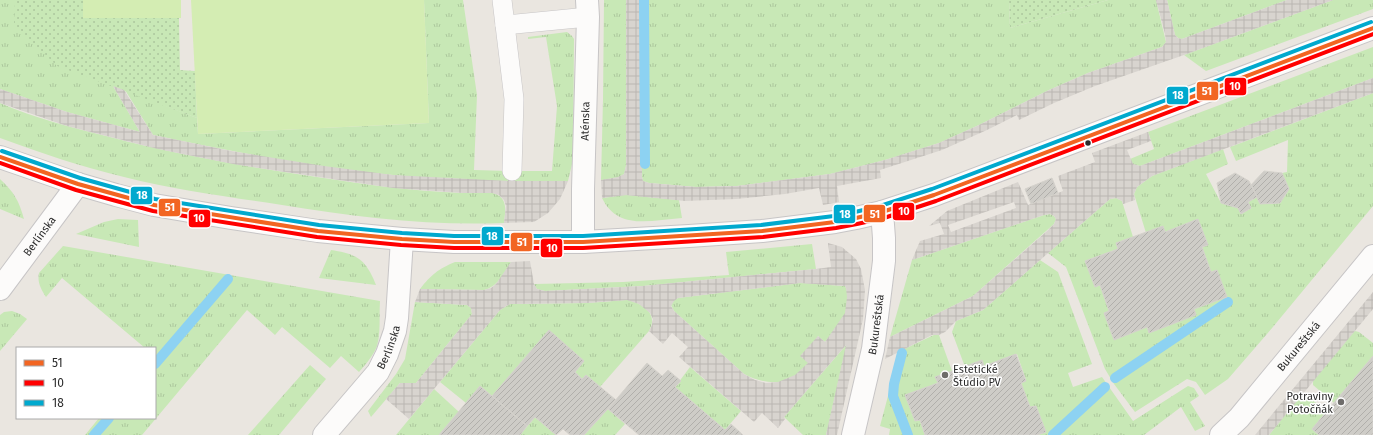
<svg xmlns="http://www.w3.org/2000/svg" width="1373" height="435" viewBox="0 0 1373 435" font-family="'Fira Sans',sans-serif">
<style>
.grass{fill:url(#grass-tufts)}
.park{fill:url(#park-dots)}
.pitch{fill:#d4edb3}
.plaza{fill:url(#plaza-grid);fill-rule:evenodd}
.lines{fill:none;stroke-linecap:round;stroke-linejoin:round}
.stream{stroke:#8dd2f2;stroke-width:10}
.building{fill:url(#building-hatch);stroke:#d5d2cc}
.service-casing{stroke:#c7c5c6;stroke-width:20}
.minor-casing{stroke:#c7c5c6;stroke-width:24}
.tertiary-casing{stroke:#c7c5c6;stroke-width:24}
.service{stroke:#fcfbfa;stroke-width:19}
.minor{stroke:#fcfbfa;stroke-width:22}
.tertiary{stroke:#fcfbfa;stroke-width:22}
.bus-1-casing{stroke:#fff;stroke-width:7}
.bus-2-casing{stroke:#fff;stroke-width:7}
.bus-3-casing{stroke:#fff;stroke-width:7}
.bus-1{stroke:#f26522;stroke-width:4}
.bus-2{stroke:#f00;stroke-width:4}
.bus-3{stroke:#00a9ce;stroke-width:4}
.bus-dot{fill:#2b2b2b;stroke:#fff;stroke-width:1.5}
.poi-dot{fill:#6e6c6a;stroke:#fff;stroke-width:1.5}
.labels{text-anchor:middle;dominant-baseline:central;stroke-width:3;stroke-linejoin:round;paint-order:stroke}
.street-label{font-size:11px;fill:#2b2b2b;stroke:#fff}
.poi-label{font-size:11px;fill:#2b2b2b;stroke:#fff;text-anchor:start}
.line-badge{stroke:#fff;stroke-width:1.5}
.badge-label{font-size:11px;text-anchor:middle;font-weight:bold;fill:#fff}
</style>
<defs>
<pattern id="grass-tufts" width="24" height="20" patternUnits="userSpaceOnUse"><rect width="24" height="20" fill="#c8e8b6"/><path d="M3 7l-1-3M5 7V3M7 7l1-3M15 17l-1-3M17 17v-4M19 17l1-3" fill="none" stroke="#acc79d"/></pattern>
<pattern id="park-dots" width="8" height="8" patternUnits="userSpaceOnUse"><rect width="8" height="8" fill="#c8e8b6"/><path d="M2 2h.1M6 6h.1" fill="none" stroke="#acc79d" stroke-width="1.8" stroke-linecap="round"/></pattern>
<pattern id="plaza-grid" width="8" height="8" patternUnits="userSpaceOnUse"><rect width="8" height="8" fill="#d8d4cf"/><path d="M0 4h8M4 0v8" fill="none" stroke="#bab6b2"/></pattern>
<pattern id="building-hatch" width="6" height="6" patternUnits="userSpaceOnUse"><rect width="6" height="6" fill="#ceccc7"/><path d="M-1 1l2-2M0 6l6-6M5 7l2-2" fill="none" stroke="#b1afab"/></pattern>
</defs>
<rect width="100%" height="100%" fill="#eae6e0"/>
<g class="grass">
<path d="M0,0H74L111,76L113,86L140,132L67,112L0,89Z"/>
<path d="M424,0H463L477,95L474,170L509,171V181C470,180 431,179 393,175C312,168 232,151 153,135L125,90L197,118L198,134L429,123Z"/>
<path d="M604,0H626V166L624,174L618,178L601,180L603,99Z"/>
<path d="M642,0H1009L1010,28L1108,0H1156L1166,42L1162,47L1088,73L1049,90L979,125L939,143L885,160L830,174L737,186L696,187L649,183L643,181L642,177Z"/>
<path d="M1167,0H1287L1182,39L1178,38L1175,35Z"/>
<path d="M1333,0H1373V9L1206,71L1184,55Z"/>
<path d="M567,32L572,36L574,39L573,160L568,181H515V171H552L557,106L546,37L528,39V37Z"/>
<path d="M1373,47V78L1140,166L1133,164L1130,159L1154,149L1148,132Z"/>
<path d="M1373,93V206L1267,334L1228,379L1205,395L1196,382L1187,379L1135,412L1114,384L1105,369L1066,267L1048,253L1110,199L1116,198L1122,201L1133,237L1116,243L1118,249L1085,261L1095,287L1100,285L1109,311L1104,313L1114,339L1226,297L1211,272L1202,247L1208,245L1198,220L1165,232L1146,233L1134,194L1137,187L1152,176L1223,149L1228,164L1206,174L1221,203L1238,208L1241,214L1251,208L1248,202L1257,197L1260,204L1280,203L1289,189L1282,173L1287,172L1288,140L1236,161L1230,147Z"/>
<path d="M0,103C35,118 73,128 110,137C201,161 294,174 387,187C412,190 438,192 463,193C473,193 489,189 498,195C508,201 505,213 504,223C430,226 355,217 282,205C229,197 176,190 124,177C82,167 41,153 0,138Z"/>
<path d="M0,179C14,192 19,201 24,219L0,209Z"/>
<path d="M626,195L679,200L682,218C651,220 618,231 602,198Z"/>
<path d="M1050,214L1054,216L1056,219L1054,224L973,296L890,337L912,260L1044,215Z"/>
<path d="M118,219L138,220L139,247L76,234L104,222Z"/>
<path d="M812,244L816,269L643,286L545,291L537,289L534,284L623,282L729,275L726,252Z"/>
<path d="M63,246L380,301C379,316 381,332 377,346C373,356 366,364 359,372L341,356L330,368L282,327L275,335L247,310L142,435H85L99,418H155V348H145L62,278L46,297C41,289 37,282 39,273Z"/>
<path d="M331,250C358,254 366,260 376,285L319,278Z"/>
<path d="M1040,260L1058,272L1092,364L1068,373L1073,387L1102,377L1133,421L1188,386L1194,388L1199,396L1190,402L1205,426L1195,431L1181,407L1144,435H1037L1046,432L1036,406L1030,407L1021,383L1026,380L1017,354L984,366L982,361L965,367L952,332L956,321L983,310Z"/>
<path d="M455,262H511C504,273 498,287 484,290L420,289C431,275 438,269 455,262Z"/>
<path d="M800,283L845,286C849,292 848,307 845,314C841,324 832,333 825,342L818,336C815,344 812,355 808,363C792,387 767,386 744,374L674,311L671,305L673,301L678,298Z"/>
<path d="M627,300C643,303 659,314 649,331L600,387L586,375L582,379L575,372L584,361L549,331L492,396L480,386L466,403L440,382L500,310L510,304L587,303Z"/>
<path d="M415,302L467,305L471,308L472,314L416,383H400L371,417L368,411L396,374L405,359Z"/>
<path d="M12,311L20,314L27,319L0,351V315L4,312Z"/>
<path d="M1355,331L1359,332L1373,343V356L1334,403L1313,385V381L1350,335Z"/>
<path d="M936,334L939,335L952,371L936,378L938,383L905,395L915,421L920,420L925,435H889L890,429L880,426L900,351Z"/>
<path d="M847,344L826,435H803L784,417Z"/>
<path d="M310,365L326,379L279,435H248Z"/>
<path d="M690,367L741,411L725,430L675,387Z"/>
<path d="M434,389L459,412L439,435H396Z"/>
<path d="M1305,393L1326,412L1312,429L1319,435H1269L1301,395Z"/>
<path d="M608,409L625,424L615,435H584Z"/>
<path d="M535,417L556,435H520Z"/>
</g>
<g class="park">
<path d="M15,0H83V18H179L180,70L195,71L197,118L57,66L14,25Z"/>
<path d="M1009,0H1108L1010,28Z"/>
</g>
<g class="pitch">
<rect x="83" y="0" width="98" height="18"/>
<path d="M191,0H424L429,123L198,134Z"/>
</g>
<g class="plaza">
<path d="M626,0H642V177L643,181L649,183L696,187L737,186L830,174L885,160L939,143L979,125L1049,90L1088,73L1162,47L1166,42L1165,34L1156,0H1167L1175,35L1178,38L1182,39L1287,0H1333L1184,55L1095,86L1054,103L1019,120L1017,115L987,130L942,150L880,170L881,178L837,186L839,202L823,205L819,188L785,194L736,199L685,201L626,195L602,198L601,180L618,177L624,174L626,166Z"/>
<path d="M1373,78V93L1152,176L1137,187L1134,194L1135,200L1123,204L1122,201L1116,198L1110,199L983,310L956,321L945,332L939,335H932L885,359L890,337L973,296L1047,231L1054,224L1056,219L1054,216L1050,214L1044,215L912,260L920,241L944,234L940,223L929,226L947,211L1018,182L1028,205L1063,191L1058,176L1095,162L1092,153L1148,132L1151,141L1127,150L1133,164L1140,166ZM1014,202L1016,208L951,232L948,225Z"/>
<path d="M113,86L124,90L153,135L231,151L324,166L393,175L508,181L509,171H515V181H568L560,199L548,213L534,222L504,223L506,206L504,200L499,195L492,193H463L393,188L233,164L158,149L67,126L0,103V89L67,112L140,132Z"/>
<path d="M828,243L842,247L856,259L861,269L865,290L863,319L837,435H826L846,345L784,417L785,419L778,428L762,413L754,422L679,357L688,347L672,333L663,344L649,331L652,325L653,319L650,313L639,304L627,300L587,303L510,304L500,310L409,419L386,399L400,383H416L472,314L471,308L467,305L415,302L420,289L484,290L491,288L496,284L511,262L530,261L534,284L537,289L545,291L643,286L816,269L831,267ZM800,283L845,286L846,288L847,297L845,313L825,342L818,336L800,356L808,363L795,375L778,382L766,383L755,380L744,374L674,311L671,306L674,301L678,298Z"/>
<path d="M1373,292V309L1269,435H1255Z"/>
</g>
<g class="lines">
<g class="stream">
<path d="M644,0L645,164"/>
<path d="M902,353L894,384L893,396L908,435"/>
<path d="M155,364L228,279"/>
<path d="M1115,378L1228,302"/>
<path d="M94,435L109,418"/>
<path d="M1053,435L1105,387"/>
</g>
</g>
<g class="building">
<path d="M1264,171L1282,173L1289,189L1280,203L1260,204L1251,185Z"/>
<path d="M1235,173L1249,181L1257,197L1248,202L1251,208L1241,214L1238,208L1221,203L1217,183Z"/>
<path d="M1052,178L1058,193L1031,204L1025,189Z"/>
<path d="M1198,219L1208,245L1202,247L1211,272L1217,270L1227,297L1194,309L1196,315L1149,333L1147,327L1114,340L1104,313L1109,311L1100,285L1095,287L1085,261L1118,249L1116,243L1138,235L1163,226L1165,232Z"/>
<path d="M549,330L584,361L575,372L582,379L586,375L616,400L584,435H570L563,429L556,435L535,417L527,426L492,396Z"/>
<path d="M1016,354L1026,381L1021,383L1030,407L1036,406L1046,432L1037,435H925L920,420L915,421L905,395L938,383L935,377L958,369L982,360L984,366Z"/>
<path d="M1373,356V435H1319L1312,429Z"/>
<path d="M647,363L662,376L668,370L681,381L675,387L725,430L731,424L743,435H639L608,409Z"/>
<path d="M480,386L527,426L520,435H439Z"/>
</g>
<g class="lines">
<defs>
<g id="service">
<path d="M502,0L505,25L588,17"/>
<path d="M505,25L514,99L512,171"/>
</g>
<g id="minor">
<path id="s1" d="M583,242V189L588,17L587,0"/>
<path id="s2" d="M0,289L78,184"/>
<path id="s3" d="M324,435L378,372L387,354L395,331L397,318L402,239"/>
<path id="s4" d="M853,435L873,349L884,261V238L882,212"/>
<path id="s5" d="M1221,435L1239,418L1373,256"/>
</g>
<path id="tertiary" d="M0,157L78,184L116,195L154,205L231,218L318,231L402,239L454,242H583L689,236L762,231L835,222L856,218L882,212L934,195L1373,28"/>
</defs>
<use href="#service" class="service-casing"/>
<use href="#minor" class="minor-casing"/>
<use href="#tertiary" class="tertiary-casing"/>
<use href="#service" class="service"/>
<use href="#minor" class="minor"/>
<use href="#tertiary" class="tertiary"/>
<defs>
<path id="bus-1" d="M0,157L78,184L154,205L318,231L402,239L454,242H583L762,231L835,222L856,218L882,212L934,195L1373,28"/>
<path id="bus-2" d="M0,163L76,190L153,211L317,237L401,245L454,248H583L763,237L836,228L857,224L884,218L936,201L1373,34"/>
<path id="bus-3" d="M2,151L80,178L155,199L319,225L402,233L454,236H583L761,225L834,216L855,212L880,206L932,189L1371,22"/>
</defs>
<use href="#bus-1" class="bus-1-casing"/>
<use href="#bus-2" class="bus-2-casing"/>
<use href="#bus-3" class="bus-3-casing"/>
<use href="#bus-1" class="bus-1"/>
<use href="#bus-2" class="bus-2"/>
<use href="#bus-3" class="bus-3"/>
</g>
<circle class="bus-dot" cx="1088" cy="143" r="3.5"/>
<g class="poi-dot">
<circle cx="945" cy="375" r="4"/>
<circle cx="1341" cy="402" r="4"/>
</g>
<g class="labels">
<g class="street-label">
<text stroke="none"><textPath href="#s1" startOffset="121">Aténska</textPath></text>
<text stroke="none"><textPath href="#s2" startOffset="66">Berlínska</textPath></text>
<text stroke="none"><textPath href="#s4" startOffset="113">Bukureštská</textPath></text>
<text stroke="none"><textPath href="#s5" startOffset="118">Bukureštská</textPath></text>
<text stroke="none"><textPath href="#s3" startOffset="110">Berlínska</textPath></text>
</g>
<g class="poi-label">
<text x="953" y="369">Estetické<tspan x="953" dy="13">Štúdio PV</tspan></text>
<text x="1333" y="396" text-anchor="end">Potraviny<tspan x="1333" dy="13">Potočňák</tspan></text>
</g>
</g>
<g class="line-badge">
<rect x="1224" y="77" width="23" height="19" rx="4" fill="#f00"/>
<rect x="1196" y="81" width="23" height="20" rx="4" fill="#f26522"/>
<rect x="1166" y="86" width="23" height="19" rx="4" fill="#00a9ce"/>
<rect x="130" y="186" width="23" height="19" rx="4" fill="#00a9ce"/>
<rect x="158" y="198" width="23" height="19" rx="4" fill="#f26522"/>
<rect x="892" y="202" width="23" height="19" rx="4" fill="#f00"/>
<rect x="863" y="204" width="23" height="19" rx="4" fill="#f26522"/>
<rect x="833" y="204" width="23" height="20" rx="4" fill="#00a9ce"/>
<rect x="188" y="209" width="23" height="19" rx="4" fill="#f00"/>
<rect x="481" y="226" width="23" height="20" rx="4" fill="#00a9ce"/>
<rect x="510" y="232" width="23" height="20" rx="4" fill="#f26522"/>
<rect x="540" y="238" width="23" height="20" rx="4" fill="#f00"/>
</g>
<g class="badge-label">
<text x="1235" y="90">10</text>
<text x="1207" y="95">51</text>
<text x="1178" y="99">18</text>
<text x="142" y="199">18</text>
<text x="170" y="211">51</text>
<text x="904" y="215">10</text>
<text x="875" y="218">51</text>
<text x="845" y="218">18</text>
<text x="199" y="222">10</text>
<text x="492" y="240">18</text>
<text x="522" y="246">51</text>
<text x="552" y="252">10</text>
</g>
<rect x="16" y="347" width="140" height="72" fill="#ffffff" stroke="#aaaaaa"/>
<rect x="24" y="360" width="20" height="6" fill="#f26522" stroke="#aaaaaa"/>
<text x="52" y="367" font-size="12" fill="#2b2b2b">51</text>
<rect x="24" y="380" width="20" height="6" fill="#ff0000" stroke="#aaaaaa"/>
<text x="52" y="387" font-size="12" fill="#2b2b2b">10</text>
<rect x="24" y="400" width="20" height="6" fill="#00a9ce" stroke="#aaaaaa"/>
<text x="52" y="407" font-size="12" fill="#2b2b2b">18</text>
</svg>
